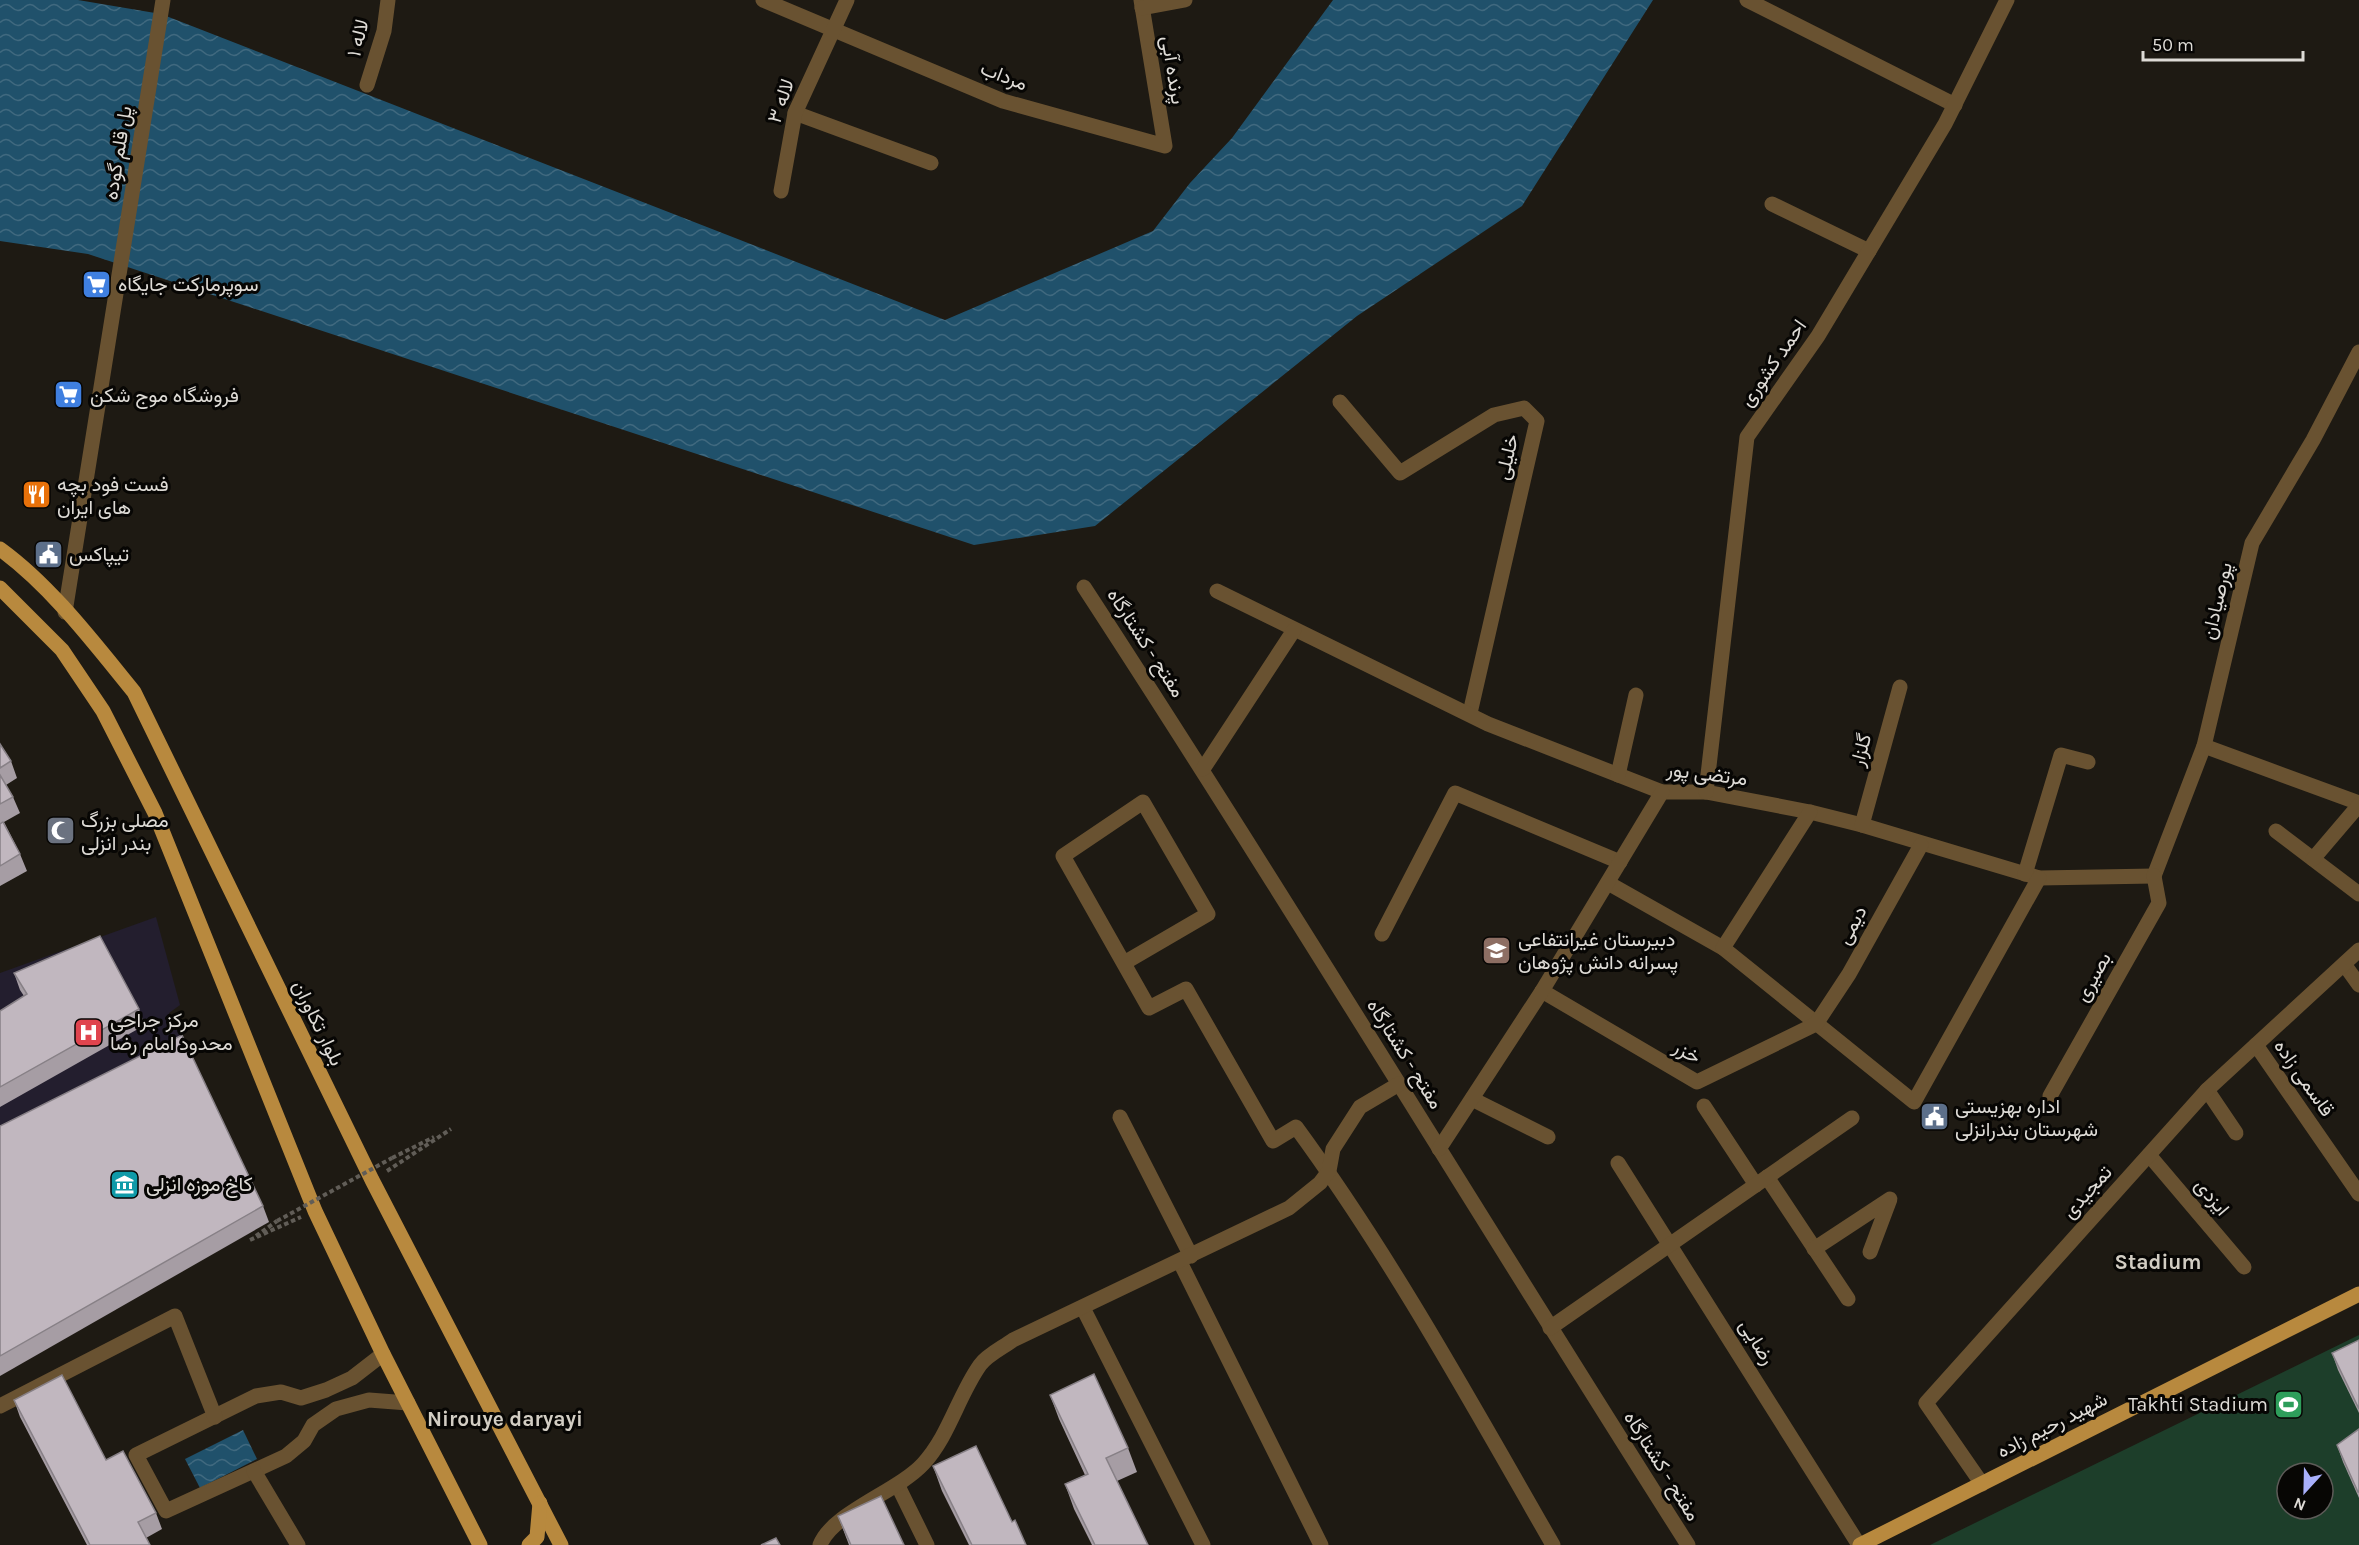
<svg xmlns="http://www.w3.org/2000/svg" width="2359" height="1545" viewBox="0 0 2359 1545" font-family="Karla,Vazirmatn,sans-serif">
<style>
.medical{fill:#231e2e}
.garden{fill:#1d3e2a;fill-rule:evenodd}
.water{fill:url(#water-waves)}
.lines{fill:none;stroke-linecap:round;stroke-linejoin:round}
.path{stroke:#615d57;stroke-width:4;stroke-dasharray:4.5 3;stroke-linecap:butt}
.minor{stroke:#695231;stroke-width:15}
.major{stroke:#b8893e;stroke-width:15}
.path-bridge{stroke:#615d57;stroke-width:4;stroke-dasharray:4.5 3;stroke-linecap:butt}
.wall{fill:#a69da4}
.building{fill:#c1b7bf;stroke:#878086;stroke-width:1.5}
.labels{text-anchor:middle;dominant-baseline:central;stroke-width:6;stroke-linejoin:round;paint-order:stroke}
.street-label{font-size:20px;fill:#dedbd6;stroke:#070604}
.poi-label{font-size:20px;fill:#dedbd6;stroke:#070604;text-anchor:start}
.neighbourhood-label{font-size:21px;font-weight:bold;fill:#d2cdc3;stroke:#070604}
</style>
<defs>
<pattern id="water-waves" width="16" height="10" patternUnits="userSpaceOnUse" patternTransform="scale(1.5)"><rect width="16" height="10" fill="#20516b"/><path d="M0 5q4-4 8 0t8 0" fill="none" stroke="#40697f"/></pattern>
</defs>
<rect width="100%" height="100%" fill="#1e1a13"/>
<path class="medical" d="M156,917L180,1005L169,1013L188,1051L0,1146V973Z"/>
<path class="garden" d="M2359,1335V1545H1930ZM2287,1473H2323V1509H2287Z"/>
<g class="water">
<path d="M0,0H78L161,14L945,320L1153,231L1190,183L1232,138L1333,0H1653L1522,206L1357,316L1095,526L974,545L88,254L0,241Z"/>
<path d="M243,1430L257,1459L200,1488L185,1459Z"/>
</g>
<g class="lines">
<g class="path">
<path d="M392,1158L434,1137"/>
<path d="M387,1171L451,1129"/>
<path d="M256,1236L277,1221"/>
<path d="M250,1240L301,1217"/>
</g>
<g class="minor">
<path d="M763,0L1003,101L1165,146L1141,0"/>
<path d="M1747,0L1955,105"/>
<path d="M1142,8L1185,0"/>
<path d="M367,85L384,31L388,0"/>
<path d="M795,113L931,163"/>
<path d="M781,191L795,113L847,0"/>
<path d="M1772,204L1869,251"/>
<path d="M1340,402L1400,473L1494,415L1524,408L1537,421L1470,713"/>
<path d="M1084,587C1290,903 1485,1226 1688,1545"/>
<path d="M1217,591L1488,724L1662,792H1706L1810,812L1862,825L2039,878L2154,876"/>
<path d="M65,612L163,0"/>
<path d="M2204,746L2359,803"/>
<path d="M1203,769L1294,630"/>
<path d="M1618,775L1636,695"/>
<path d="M1706,792L1747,437L1818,336L1945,124L2007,0"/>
<path d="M1862,825L1900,687"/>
<path d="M2276,831L2359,894"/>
<path d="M2313,859L2359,805"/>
<path d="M2025,874L2061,755L2088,762"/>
<path d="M2154,876L2204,746L2252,543L2313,440L2359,352"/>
<path d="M1608,883L1723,948L1914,1102L2039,878"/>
<path d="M1382,934L1455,793L1620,862"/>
<path d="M1723,948L1810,812"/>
<path d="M1124,963L1208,914L1143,802L1063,856L1149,1008L1186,989L1273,1141L1296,1127C1392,1258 1472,1404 1553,1545"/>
<path d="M2344,964L2359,985"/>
<path d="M1542,991L1697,1082L1816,1024L1849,974L1921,845"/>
<path d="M2256,1045L2359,1194"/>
<path d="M2207,1090L2236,1133"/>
<path d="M2050,1096L2159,903L2154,876"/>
<path d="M1472,1099L1548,1137"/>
<path d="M1704,1106L1756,1185"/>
<path d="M1120,1117L1191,1256"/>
<path d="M1439,1149L1542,991L1662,792"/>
<path d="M2149,1155L2244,1267"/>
<path d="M1618,1163L1859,1545"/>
<path d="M1767,1177L1848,1299"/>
<path d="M1814,1249L1890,1199L1870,1252"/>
<path d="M1180,1262L1321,1545"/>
<path d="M1083,1308L1203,1545"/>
<path d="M1550,1328L1852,1118"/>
<path d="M383,1354L352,1378L326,1390L301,1398L281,1392L256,1396L136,1455L166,1511L286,1456L304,1441L313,1425L336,1409L369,1400L408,1403"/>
<path d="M0,1406L175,1316L215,1417"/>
<path d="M254,1471L298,1545"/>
<path d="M1982,1484L1926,1403L2207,1090L2359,950"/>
<path d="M898,1486L927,1545"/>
<path d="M820,1545C832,1513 897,1492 923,1464C949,1436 958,1396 980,1365C987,1355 1002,1348 1013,1340L1289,1208L1320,1183L1329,1171L1333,1149L1360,1107L1399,1084"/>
</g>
<g class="major">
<path d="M0,549C51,586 94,643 134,692L372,1180L561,1545"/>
<path d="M0,588L62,650L103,711L155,813L315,1211L383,1354L480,1545"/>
<path d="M529,1545L537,1537L540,1503"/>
<path d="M1860,1545L2359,1294"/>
</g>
<path class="path-bridge" d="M277,1221L392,1158"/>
</g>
<g class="wall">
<path d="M0,744L11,761L17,778L6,785L13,797L20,813L4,822L20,854L27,871L0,886Z"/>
<path d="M14,973L139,1009L145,1025L0,1107V1011L24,996L20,990Z"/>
<path d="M0,1126L263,1206L269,1222L0,1376Z"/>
<path d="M2359,1340V1413L2338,1370L2332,1353Z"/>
<path d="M1050,1395L1128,1448L1137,1472L1117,1481L1148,1545H1092L1074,1509L1065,1484L1085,1475L1059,1419Z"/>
<path d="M14,1400L106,1460L156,1513L162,1529L146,1538L150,1545H87L20,1417Z"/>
<path d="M2359,1429V1498L2343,1462L2337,1445Z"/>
<path d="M933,1466L1012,1522L1026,1545H969L942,1491Z"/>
<path d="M838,1516L904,1545H849Z"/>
</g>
<g class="building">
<path d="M0,744L11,761L0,768Z"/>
<path d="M0,775L13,797L0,804Z"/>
<path d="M3,822L20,854L0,866V824Z"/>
<path d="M100,936L139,1009L0,1087V1011L27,994L14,973Z"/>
<path d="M182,1035L263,1206L0,1356V1126Z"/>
<path d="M2359,1340V1409L2332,1353Z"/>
<path d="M1094,1374L1128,1448L1106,1458L1148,1545H1095L1065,1484L1088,1474L1050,1395Z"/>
<path d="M62,1375L106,1460L123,1451L156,1513L138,1522L150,1545H90L14,1400Z"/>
<path d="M2359,1429V1492H2358L2337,1445Z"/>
<path d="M976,1446L1012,1522L1015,1520L1026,1545H972L933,1466Z"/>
<path d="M881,1496L904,1545H851L838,1516Z"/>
<path d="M776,1538L780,1545H761Z"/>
</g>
<defs>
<symbol id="supermarket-square" viewBox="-11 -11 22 22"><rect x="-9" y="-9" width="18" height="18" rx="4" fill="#3f7fe0" stroke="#070604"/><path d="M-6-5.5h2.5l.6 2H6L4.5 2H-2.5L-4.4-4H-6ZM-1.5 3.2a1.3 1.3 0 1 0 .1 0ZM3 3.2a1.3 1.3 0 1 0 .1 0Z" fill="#fff"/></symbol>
<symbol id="restaurant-square" viewBox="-11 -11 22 22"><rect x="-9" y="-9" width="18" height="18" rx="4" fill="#e8710a" stroke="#070604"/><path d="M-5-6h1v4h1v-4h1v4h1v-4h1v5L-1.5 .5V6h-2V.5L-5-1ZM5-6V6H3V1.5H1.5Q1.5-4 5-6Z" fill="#fff"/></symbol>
<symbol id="civic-square" viewBox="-11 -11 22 22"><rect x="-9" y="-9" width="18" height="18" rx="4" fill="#5c6f8a" stroke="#070604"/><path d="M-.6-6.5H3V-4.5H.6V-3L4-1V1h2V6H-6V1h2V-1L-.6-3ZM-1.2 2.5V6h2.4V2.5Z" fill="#fff"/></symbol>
<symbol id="mosque-square" viewBox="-11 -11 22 22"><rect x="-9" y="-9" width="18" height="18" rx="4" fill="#6b7280" stroke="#070604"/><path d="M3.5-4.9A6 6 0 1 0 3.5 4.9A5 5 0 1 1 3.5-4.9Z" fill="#fff"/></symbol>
<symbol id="school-square" viewBox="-11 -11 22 22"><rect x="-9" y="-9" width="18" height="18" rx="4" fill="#8d6e63" stroke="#070604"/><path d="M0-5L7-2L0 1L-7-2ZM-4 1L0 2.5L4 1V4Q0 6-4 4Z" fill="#fff"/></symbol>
<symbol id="hospital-square" viewBox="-11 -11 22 22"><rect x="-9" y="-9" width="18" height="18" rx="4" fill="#e0444e" stroke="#070604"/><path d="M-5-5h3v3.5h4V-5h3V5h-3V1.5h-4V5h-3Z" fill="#fff"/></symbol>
<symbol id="museum-square" viewBox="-11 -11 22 22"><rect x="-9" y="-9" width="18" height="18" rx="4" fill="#0f9aa8" stroke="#070604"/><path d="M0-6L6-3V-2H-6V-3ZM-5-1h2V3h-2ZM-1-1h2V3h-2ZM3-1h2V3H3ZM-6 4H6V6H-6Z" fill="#fff"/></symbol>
<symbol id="stadium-square" viewBox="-11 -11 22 22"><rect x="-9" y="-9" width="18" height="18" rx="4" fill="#2e9e5b" stroke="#070604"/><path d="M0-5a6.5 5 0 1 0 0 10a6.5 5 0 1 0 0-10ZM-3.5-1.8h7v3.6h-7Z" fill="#fff"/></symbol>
</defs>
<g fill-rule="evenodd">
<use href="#supermarket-square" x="80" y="268" width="33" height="33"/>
<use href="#supermarket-square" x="52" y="378" width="33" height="33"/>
<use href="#restaurant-square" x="20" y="478" width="33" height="33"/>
<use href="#civic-square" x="32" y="538" width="33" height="33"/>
<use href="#mosque-square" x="44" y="814" width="33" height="33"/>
<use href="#school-square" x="1480" y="934" width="33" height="33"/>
<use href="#hospital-square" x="72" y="1016" width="33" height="33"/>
<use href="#civic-square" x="1918" y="1100" width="33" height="33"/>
<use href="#museum-square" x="108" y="1168" width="33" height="33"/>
<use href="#stadium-square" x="2272" y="1388" width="33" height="33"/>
</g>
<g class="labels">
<g class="street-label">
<text transform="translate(358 38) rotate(-76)">لاله ۱</text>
<text transform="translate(1173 70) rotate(81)">پرنده آبی</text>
<text transform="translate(1004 76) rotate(21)">مرداب</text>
<text transform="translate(781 101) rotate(-71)">لاله ۳</text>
<text transform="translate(118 153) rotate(-81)">پل قلم گوده</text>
<text transform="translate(1773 363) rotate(-55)">احمد کشوری</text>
<text transform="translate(1507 457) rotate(-77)">خلیلی</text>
<text transform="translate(2217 601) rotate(-77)">پورصیادان</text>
<text transform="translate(1146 643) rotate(57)">مفتح - کشتارگاه</text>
<text transform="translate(1861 750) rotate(-75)">گلزار</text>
<text transform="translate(1707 774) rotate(7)">مرتضی پور</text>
<text transform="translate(1852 925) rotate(-61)">دیمی</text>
<text transform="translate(2093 977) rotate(-61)">بصیری</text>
<text transform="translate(318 1023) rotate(64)">بلوار تکاوران</text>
<text transform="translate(1687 1052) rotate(30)">خزر</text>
<text transform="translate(1405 1054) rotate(58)">مفتح - کشتارگاه</text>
<text transform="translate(2304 1078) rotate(55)">قاسمی زاده</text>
<text transform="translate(2087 1192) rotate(-48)">تمجیدی</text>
<text transform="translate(2212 1197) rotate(50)">ایزدی</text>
<text transform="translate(1757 1342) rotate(58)">رضایی</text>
<text transform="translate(2052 1425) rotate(-27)">شهید رحیم زاده</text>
<text transform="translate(1662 1466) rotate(58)">مفتح - کشتارگاه</text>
</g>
<g class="poi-label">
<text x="118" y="284">سوپرمارکت جایگاه</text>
<text x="90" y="395">فروشگاه موج شکن</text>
<text x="57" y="484">فست فود بچه<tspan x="57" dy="23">های ایران</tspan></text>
<text x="69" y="554">تیپاکس</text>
<text x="81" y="820">مصلی بزرگ<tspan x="81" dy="23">بندر انزلی</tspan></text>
<text x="1518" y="939">دبیرستان غیرانتفاعی<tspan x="1518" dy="23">پسرانه دانش پژوهان</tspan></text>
<text x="110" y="1020">مرکز جراحی<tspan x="110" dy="23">محدود امام رضا</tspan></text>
<text x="1955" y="1106">اداره بهزیستی<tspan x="1955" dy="23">شهرستان بندرانزلی</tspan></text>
<text x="146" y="1184">کاخ موزه انزلی</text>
<text x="2268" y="1404" text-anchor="end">Takhti Stadium</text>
</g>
<g class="neighbourhood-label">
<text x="2158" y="1262">Stadium</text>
<text x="505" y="1419">Nirouye daryayi</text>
</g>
</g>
<g transform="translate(2305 1491) rotate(202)"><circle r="28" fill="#070604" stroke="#5d5b58" stroke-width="1.5"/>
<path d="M0-4.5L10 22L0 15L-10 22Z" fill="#a9b0fc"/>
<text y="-9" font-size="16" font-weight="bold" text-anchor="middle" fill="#dedbd6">N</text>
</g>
<path d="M2143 51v9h160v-9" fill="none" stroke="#dedbd6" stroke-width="3"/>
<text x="2152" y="51" font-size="18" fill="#dedbd6" stroke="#070604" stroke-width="4.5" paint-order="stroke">50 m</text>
</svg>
